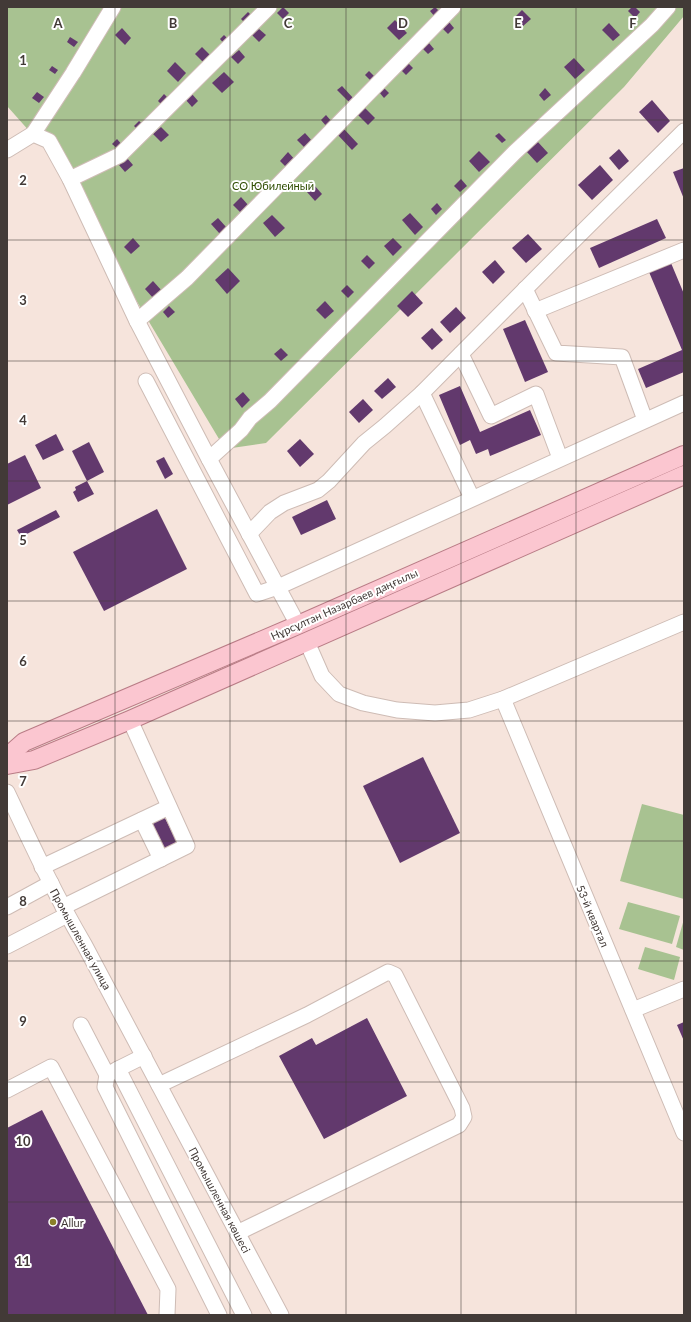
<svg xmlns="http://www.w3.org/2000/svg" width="691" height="1322" viewBox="0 0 691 1322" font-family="Lato,sans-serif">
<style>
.green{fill:#a8c291}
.building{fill:#62396d}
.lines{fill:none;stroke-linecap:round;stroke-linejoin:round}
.minor-casing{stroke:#cebcb5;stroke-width:17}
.major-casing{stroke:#b97c86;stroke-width:20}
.minor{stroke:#fff;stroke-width:15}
.major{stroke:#fbc6d0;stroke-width:18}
.grid{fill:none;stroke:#423a37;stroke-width:1;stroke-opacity:0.55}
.poi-dot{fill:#8a8028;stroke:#fff;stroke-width:1.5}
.labels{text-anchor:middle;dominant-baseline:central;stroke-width:4;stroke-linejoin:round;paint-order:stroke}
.park-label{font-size:11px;fill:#2f4d02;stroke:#fff}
.street-label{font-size:11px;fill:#423a37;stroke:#fff}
.poi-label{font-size:11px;fill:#423a37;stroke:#fff;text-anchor:start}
.grid-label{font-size:13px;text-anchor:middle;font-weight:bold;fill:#423a37;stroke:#fff;stroke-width:4;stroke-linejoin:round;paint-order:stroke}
</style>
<rect width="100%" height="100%" fill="#f6e4dc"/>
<g class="green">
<path d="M7,7H684V16L624,87L266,443L225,449L47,151L7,106Z"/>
<path d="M642,804L684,815V899L620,881Z"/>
<path d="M628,902L680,916L672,944L619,929Z"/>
<path d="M684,919V950L676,947Z"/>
<path d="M645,947L680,957L674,980L638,969Z"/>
</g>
<g class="building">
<path d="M283,7L289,13L283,19L277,13Z"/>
<path d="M435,7L441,13L436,18L430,11Z"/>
<path d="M632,7H635L640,12L635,18L628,11Z"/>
<path d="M522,10L531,19L522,27L514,18Z"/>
<path d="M248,12L254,18L247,25L241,19Z"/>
<path d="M395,20L407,33L399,40L387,28Z"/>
<path d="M449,22L454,28L448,34L442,28Z"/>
<path d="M609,23L620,35L613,41L602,30Z"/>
<path d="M122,28L131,38L125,45L115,35Z"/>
<path d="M259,29L266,35L259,42L252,35Z"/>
<path d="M224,35L229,40L225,45L220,39Z"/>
<path d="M70,37L78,42L74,47L67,42Z"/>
<path d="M429,43L434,49L428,54L423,49Z"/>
<path d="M202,47L212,57L205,64L195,54Z"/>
<path d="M239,50L245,57L238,64L231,57Z"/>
<path d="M574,58L585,70L575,79L564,67Z"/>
<path d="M175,62L186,73L178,82L167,71Z"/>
<path d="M408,63L413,68L406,75L401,70Z"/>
<path d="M52,66L58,70L55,74L49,70Z"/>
<path d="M369,71L375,77L371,81L365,75Z"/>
<path d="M224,72L234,82L222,93L212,83Z"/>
<path d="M342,86L354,99L350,103L337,90Z"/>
<path d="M384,88L389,93L384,98L379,92Z"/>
<path d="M545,88L551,95L544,101L539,95Z"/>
<path d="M37,92L44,97L39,103L32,98Z"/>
<path d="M164,94L170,100L164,107L158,101Z"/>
<path d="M192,94L198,101L192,107L186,100Z"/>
<path d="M652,100L670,121L658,133L639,112Z"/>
<path d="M364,107L375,118L368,125L357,114Z"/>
<path d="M326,115L332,122L327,127L321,120Z"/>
<path d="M139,121L144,125L139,131L134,126Z"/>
<path d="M161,127L169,135L161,142L153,134Z"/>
<path d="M343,128L358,144L352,150L337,134Z"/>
<path d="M305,133L313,142L306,149L297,140Z"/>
<path d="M499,133L506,140L502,143L495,136Z"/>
<path d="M117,139L123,146L119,150L112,144Z"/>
<path d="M537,141L548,153L537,163L526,151Z"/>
<path d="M619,149L629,161L619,170L609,158Z"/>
<path d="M479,151L490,162L479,172L469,161Z"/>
<path d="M288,152L296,161L288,169L280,161Z"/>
<path d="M127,158L133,165L125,172L119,165Z"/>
<path d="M600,165L613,180L592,200L578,185Z"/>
<path d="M684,168V199L673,172Z"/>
<path d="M461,179L467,186L460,192L454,186Z"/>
<path d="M264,180L270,185L263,192L257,186Z"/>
<path d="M314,185L322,194L315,201L307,192Z"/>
<path d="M241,197L249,206L241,213L233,205Z"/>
<path d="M437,203L442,209L436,215L431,209Z"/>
<path d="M410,213L423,227L415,235L402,220Z"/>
<path d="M272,215L285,228L275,237L263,223Z"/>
<path d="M218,218L227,228L220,234L211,224Z"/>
<path d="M657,219L666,238L599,268L590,248Z"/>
<path d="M528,234L542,249L526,263L512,248Z"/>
<path d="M133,238L140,246L131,254L124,247Z"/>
<path d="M393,238L402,247L393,256L384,246Z"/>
<path d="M367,255L375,263L369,269L361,261Z"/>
<path d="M495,260L505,272L493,284L482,272Z"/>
<path d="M671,263L684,294V372L646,388L638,369L682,350L649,272Z"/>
<path d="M228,268L240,281L227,294L215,280Z"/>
<path d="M153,281L162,291L154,299L145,289Z"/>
<path d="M347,285L354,292L348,298L341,291Z"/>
<path d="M412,291L423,303L408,317L397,306Z"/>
<path d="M325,301L334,311L325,319L316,310Z"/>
<path d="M169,306L175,312L168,318L163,312Z"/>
<path d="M456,307L466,318L450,333L440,322Z"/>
<path d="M525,320L548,372L525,382L503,329Z"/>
<path d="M432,328L443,340L432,350L421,338Z"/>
<path d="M281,348L288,355L281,361L274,354Z"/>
<path d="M388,378L396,387L382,399L374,391Z"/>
<path d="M460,386L480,432L530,410L541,435L490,456L488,449L476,454L470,440L460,445L439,395Z"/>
<path d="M243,392L250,400L242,408L235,399Z"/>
<path d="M363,399L373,410L359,423L349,412Z"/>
<path d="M56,434L64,450L43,460L35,445Z"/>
<path d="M300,439L314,454L300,467L287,451Z"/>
<path d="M89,442L104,472L87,481L72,451Z"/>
<path d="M25,455L41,488L7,505V464Z"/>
<path d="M164,457L173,474L165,479L156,461Z"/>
<path d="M87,481L94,494L78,502L73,492L76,490L75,487Z"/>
<path d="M327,500L336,519L301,535L292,517Z"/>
<path d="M157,509L187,569L104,611L73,552Z"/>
<path d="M56,510L60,517L21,537L17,530Z"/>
<path d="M423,757L460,833L400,863L363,786Z"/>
<path d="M159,806L173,834L176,833L181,843L164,852L159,842L161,841L147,813Z"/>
<path d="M367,1018L407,1096L324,1139L279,1056L312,1038L316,1045Z"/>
<path d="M684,1022V1041L677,1025Z"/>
<path d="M42,1110L148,1315H7V1128Z"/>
</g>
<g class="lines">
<defs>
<g id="minor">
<path d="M33,134L73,73L113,7"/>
<path d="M7,150L33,134L49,141L70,179L137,321L209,459L298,625"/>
<path d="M70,179L120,155L269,7"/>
<path d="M525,289L556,353L622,357L645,420"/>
<path d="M535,311L684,250"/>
<path d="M137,321L187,278L453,7"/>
<path d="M461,354L491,416L536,394L560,458"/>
<path d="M146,381L257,594L278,587L684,403"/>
<path d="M422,393L472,498"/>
<path d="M209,459L241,430L250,418L270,401L515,152L652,25L668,7"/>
<path d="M249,534L270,512L284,503L318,490L329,481L364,443L385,426L422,393L558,256L684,131"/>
<path d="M307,642L322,676L339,694L363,703L397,710L435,713L469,710L503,699L684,622"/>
<path d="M503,699L684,1133"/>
<path d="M7,792C31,843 55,895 84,944L281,1315"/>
<path d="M142,820L161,859"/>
<path d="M42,867L169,807"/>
<path d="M7,907L51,883"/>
<path d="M63,907L187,846L130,720"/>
<path d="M7,946L67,915"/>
<path d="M633,1010L684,989"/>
<path d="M81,1025L107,1075"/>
<path d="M144,1056L118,1069L244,1315"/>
<path d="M118,1069L107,1075L105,1087L219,1315"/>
<path d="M159,1085L307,1015L388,972L395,975L462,1108L464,1117L459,1125L237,1233"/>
<path d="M7,1090L51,1067L168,1289L167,1315"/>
</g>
<g id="major">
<path d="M7,757L24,742L298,625L684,455"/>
<path d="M7,765L34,760L130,720L684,475"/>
</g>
</defs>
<use href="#minor" class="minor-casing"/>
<use href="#major" class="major-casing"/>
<use href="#minor" class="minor"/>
<use href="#major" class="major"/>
</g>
<path class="grid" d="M115,7V1315M230,7V1315M346,7V1315M461,7V1315M576,7V1315M7,120H684M7,240H684M7,361H684M7,481H684M7,601H684M7,721H684M7,841H684M7,961H684M7,1082H684M7,1202H684"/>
<circle class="poi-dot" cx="53" cy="1222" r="4"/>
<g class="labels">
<g class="park-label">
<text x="273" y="185">СО Юбилейный</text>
</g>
<g class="street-label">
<text transform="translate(344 604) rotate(-24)">Нұрсұлтан Назарбаев даңғылы</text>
<text transform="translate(593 916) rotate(67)">53-й квартал</text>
<text transform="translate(81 939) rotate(61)">Промышленная улица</text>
<text transform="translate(220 1200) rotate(62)">Промышленная көшесі</text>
</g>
<g class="poi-label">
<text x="61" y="1222">Allur</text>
</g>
</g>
<g class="grid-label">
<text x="58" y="28">A</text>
<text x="173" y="28">B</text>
<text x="288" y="28">C</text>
<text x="403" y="28">D</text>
<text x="518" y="28">E</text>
<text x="633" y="28">F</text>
<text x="23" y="65">1</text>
<text x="23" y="185">2</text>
<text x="23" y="305">3</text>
<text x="23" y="425">4</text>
<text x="23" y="545">5</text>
<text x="23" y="666">6</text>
<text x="23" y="786">7</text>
<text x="23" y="906">8</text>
<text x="23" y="1026">9</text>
<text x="23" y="1146">10</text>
<text x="23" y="1266">11</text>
</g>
<rect width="691" height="1322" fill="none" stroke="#423a37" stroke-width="16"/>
</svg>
